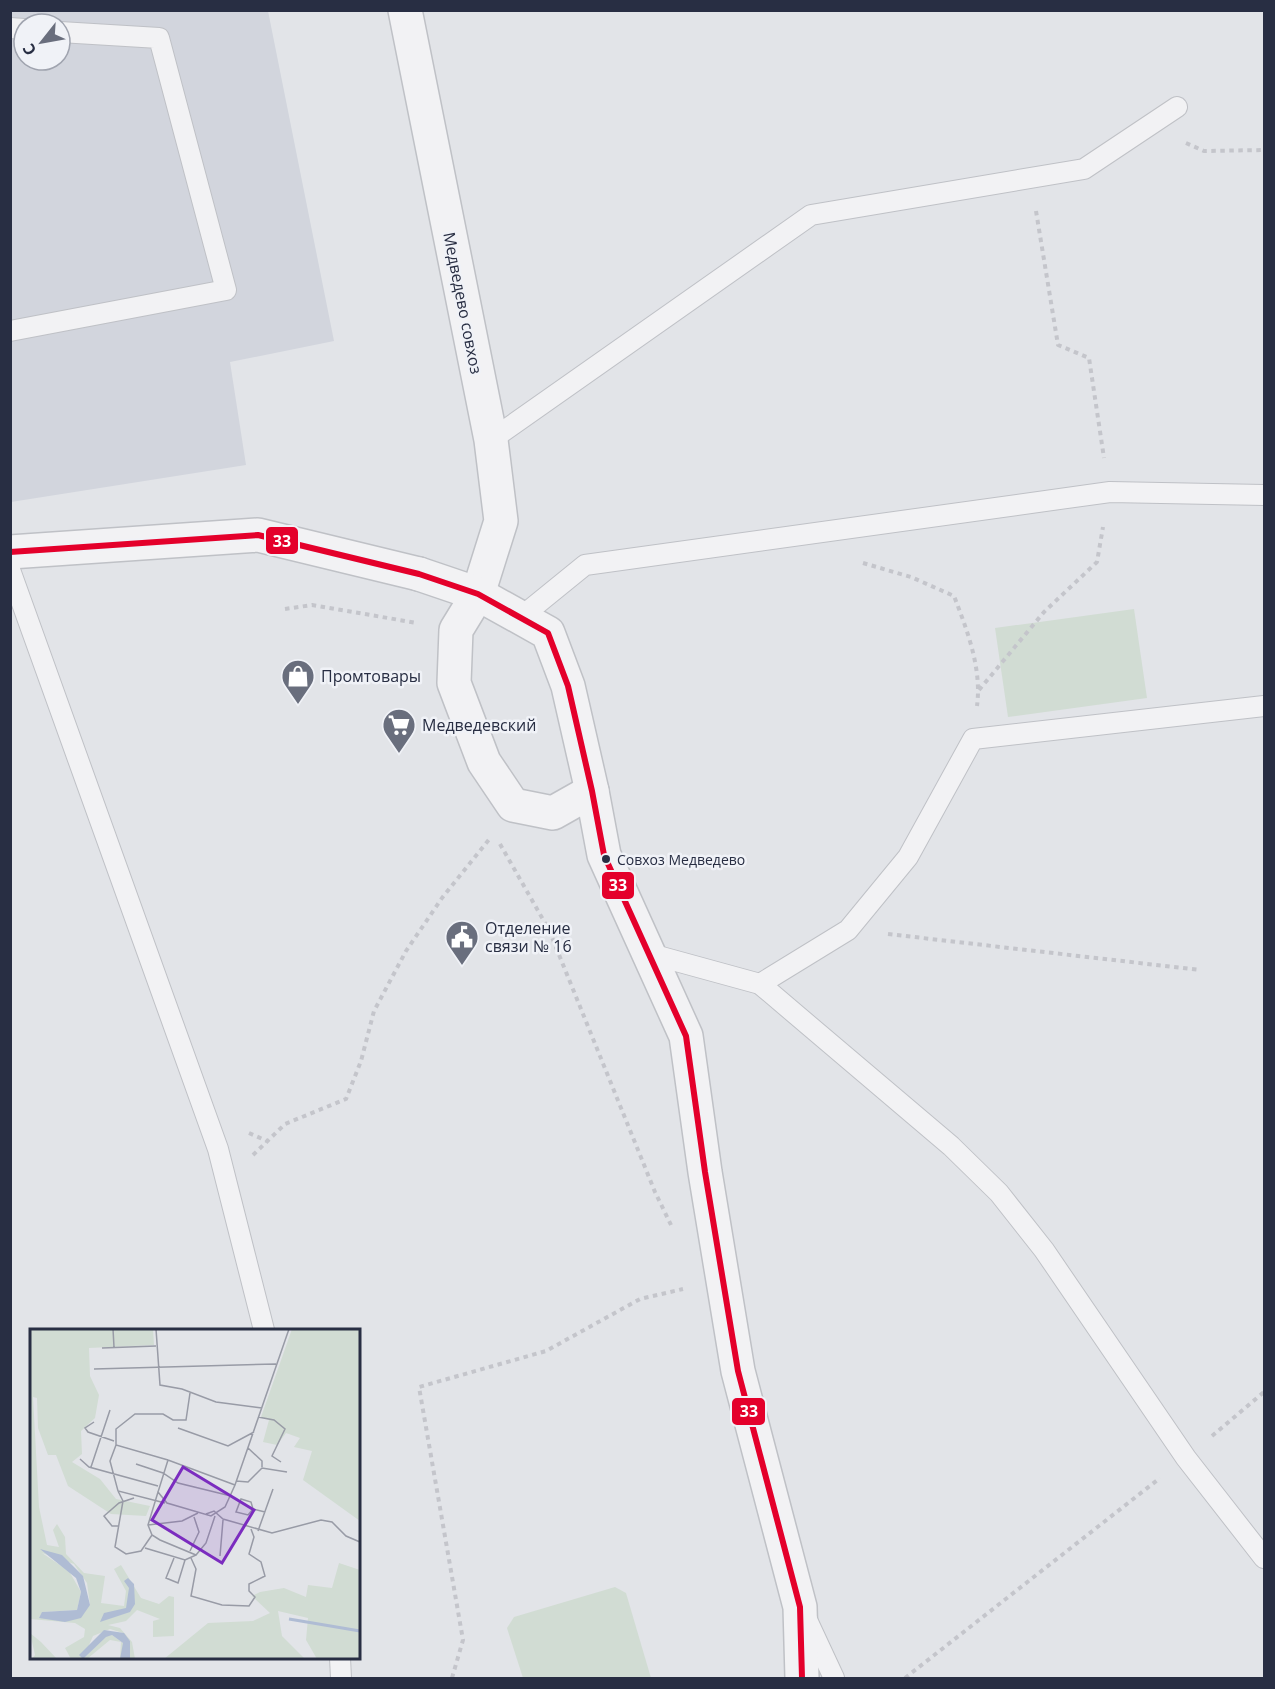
<svg xmlns="http://www.w3.org/2000/svg" width="1275" height="1689" viewBox="0 0 1275 1689" font-family="'Open Sans',sans-serif">
<style>
.built{fill:#d2d5dd;fill-rule:evenodd}
.green{fill:#d1dcd3}
.lines{fill:none;stroke-linecap:round;stroke-linejoin:round}
.service-casing{stroke:#bfc1c6;stroke-width:22}
.minor-casing{stroke:#bfc1c6;stroke-width:36}
.tertiary-casing{stroke:#bfc1c6;stroke-width:36}
.path{stroke:#c4c5cb;stroke-width:4;stroke-dasharray:4.5 4.5;stroke-linecap:butt}
.service{stroke:#f2f2f4;stroke-width:20}
.minor{stroke:#f2f2f4;stroke-width:33}
.tertiary{stroke:#f2f2f4;stroke-width:33}
.bus-1-casing{stroke:#f0f2f7;stroke-width:10}
.bus-1{stroke:#e4002b;stroke-width:6}
.bus-dot{fill:#282e43;stroke:#f0f2f7;stroke-width:2}
.labels{text-anchor:middle;dominant-baseline:central;stroke-width:5;stroke-linejoin:round;paint-order:stroke}
.bus-label{font-size:14px;fill:#282e43;stroke:#f0f2f7;text-anchor:start}
.street-label{font-size:16px;fill:#282e43;stroke:#f0f2f7}
.poi-label{font-size:16px;fill:#282e43;stroke:#f0f2f7;text-anchor:start}
.inset-river{fill:none;stroke:#afbcd4;stroke-width:3}
.inset-road{fill:none;stroke:#989ba6;stroke-width:1.5}
.view{fill:#7b2cbf;fill-opacity:0.15;stroke:#7b2cbf;stroke-width:3}
.inset-edge{fill:none;stroke:#282e43;stroke-width:3}
.line-badge{stroke:#f0f2f7;stroke-width:2}
.badge-label{font-size:16px;text-anchor:middle;font-weight:bold;fill:#fff}
</style>
<rect width="100%" height="100%" fill="#e2e4e8"/>
<path class="built" d="M11,11H268L334,341L230,362L246,465L11,502ZM24,24H60V60H24Z"/>
<g class="green">
<path d="M1134,609L1147,698L1008,717L995,628Z"/>
<path d="M615,1587L626,1593L651,1678H523L507,1628L514,1617Z"/>
</g>
<g class="lines">
<defs>
<g id="service">
<path d="M10,28L24,29"/>
<path d="M10,331L226,290L159,38L60,32"/>
<path d="M491,440L811,215L1084,169L1177,107"/>
<path d="M10,570L218,1149L264,1330"/>
<path d="M521,617L585,565L1110,492L1264,495"/>
<path d="M647,953L760,984L951,1146L999,1193L1044,1250L1186,1458L1264,1558"/>
<path d="M760,984L848,930L908,857L973,739L1264,706"/>
<path d="M807,1620L834,1678"/>
<path d="M340,1658L341,1678"/>
</g>
<g id="minor">
<path d="M405,10L491,440L501,521L478,594L456,630L454,683L484,762L513,805L553,813L592,791"/>
<path d="M419,574L478,594L548,633L568,686L592,791L604,855L686,1036L705,1172L738,1371L800,1607L802,1678"/>
</g>
<path id="tertiary" d="M10,552L258,535L419,574"/>
</defs>
<use href="#service" class="service-casing"/>
<use href="#minor" class="minor-casing"/>
<use href="#tertiary" class="tertiary-casing"/>
<g class="path">
<path d="M1186,143L1204,151L1264,150"/>
<path d="M1036,211L1058,345L1089,358L1104,458"/>
<path d="M863,563L911,577L954,596C967,630 982,668 977,706"/>
<path d="M285,609L312,605L417,623"/>
<path d="M979,690L1044,612L1097,562L1103,527"/>
<path d="M500,844L549,930L655,1192L671,1225"/>
<path d="M888,934L1200,970"/>
<path d="M249,1133L267,1141"/>
<path d="M253,1155L285,1124L346,1099L361,1061L374,1011L406,951L442,898L491,837"/>
<path d="M1212,1436L1264,1392"/>
<path d="M452,1678L463,1640L419,1387L546,1351L640,1299L683,1289"/>
<path d="M905,1678L1160,1478"/>
</g>
<use href="#service" class="service"/>
<use href="#minor" class="minor"/>
<use href="#tertiary" class="tertiary"/>
<defs>
<path id="bus-1" d="M10,552L258,535L419,574L478,594L548,633L568,686L592,791L604,855L686,1036L705,1172L738,1371L800,1607L802,1678"/>
</defs>
<use href="#bus-1" class="bus-1-casing"/>
<use href="#bus-1" class="bus-1"/>
</g>
<defs>
<symbol id="shop-pin" viewBox="-11 -11 22 30"><path d="M0 17L-7.5 6A9.5 9.5 0 1 1 7.5 6Z" fill="#696e7d" stroke="#f0f2f7"/><path d="M-5-2.5h2.3a2.7 3.5 0 0 1 5.4 0H5L5.5 6h-11ZM-1.5-2.5h3a1.5 2.3 0 0 0-3 0Z" fill="#fff"/></symbol>
<symbol id="supermarket-pin" viewBox="-11 -11 22 30"><path d="M0 17L-7.5 6A9.5 9.5 0 1 1 7.5 6Z" fill="#696e7d" stroke="#f0f2f7"/><path d="M-6-5.5h2.5l.6 2H6L4.5 2H-2.5L-4.4-4H-6ZM-1.5 3.2a1.3 1.3 0 1 0 .1 0ZM3 3.2a1.3 1.3 0 1 0 .1 0Z" fill="#fff"/></symbol>
<symbol id="civic-pin" viewBox="-11 -11 22 30"><path d="M0 17L-7.5 6A9.5 9.5 0 1 1 7.5 6Z" fill="#696e7d" stroke="#f0f2f7"/><path d="M-.6-6.5H3V-4.5H.6V-3L4-1V1h2V6H-6V1h2V-1L-.6-3ZM-1.2 2.5V6h2.4V2.5Z" fill="#fff"/></symbol>
</defs>
<g fill-rule="evenodd">
<use href="#shop-pin" x="279" y="657" width="38" height="52"/>
<use href="#supermarket-pin" x="380" y="706" width="38" height="52"/>
<use href="#civic-pin" x="443" y="918" width="38" height="52"/>
</g>
<circle class="bus-dot" cx="606" cy="859" r="5"/>
<g class="labels">
<g class="bus-label">
<text x="617" y="859">Совхоз Медведево</text>
</g>
<g class="street-label">
<text transform="translate(463 303) rotate(79)">Медведево совхоз</text>
</g>
<g class="poi-label">
<text x="321" y="676">Промтовары</text>
<text x="422" y="725">Медведевский</text>
<text x="485" y="928">Отделение<tspan x="485" dy="18">связи № 16</tspan></text>
</g>
</g>
<g transform="translate(30 1329)">
<rect width="330" height="330" fill="#e2e4e8"/>
<path d="M0,0H123L124,16L59,19L60,47L69,66L65,89L51,102L52,125L42,133L70,150L86,170L120,177L116,187L81,185L38,157L26,126H18L8,99L7,69L3,68L9,178L17,216L29,218L23,201L27,195L35,208L36,225L54,244L75,247L71,274L94,277L96,262L84,240L91,236L111,269L129,275L139,267L144,268V307L123,308V292L130,290L107,281L96,292L78,296L90,299L102,313L105,330H100V312L93,304L80,300L63,307L53,330L76,307L82,306L93,314L94,325L90,330L91,313L80,311L57,330H41L35,319L54,308L55,300L45,294L0,290ZM12,224L44,235L57,254L60,276L35,293L12,283L47,281L51,263L39,242ZM262,0H330V192L273,151L282,122L264,118L270,109L256,104L247,116L233,113L239,91L231,88ZM309,234L330,241V330H287L276,311L278,289L248,282L252,307L275,330H134L178,294L223,292L240,284L222,267L230,263L254,259L276,268L278,256L302,259ZM0,304L11,313L27,330H2L5,326Z" fill="#d1dcd3" fill-rule="evenodd"/>
<path d="M10,220L32,226L53,247L60,276L51,289L35,293L9,289L12,283L47,281L51,263L46,249ZM98,249L104,255L105,275L100,283L70,293L74,284L96,279L99,259L94,252ZM74,301L94,304L100,312V330H90L93,314L82,306L76,308L53,330L49,326Z" fill="#afbcd4"/>
<path class="inset-river" d="M259,290L330,302"/>
<path class="inset-road" d="M83,0L84,18M126,0L130,56L152,60L186,73L232,79M72,19L126,17M64,40L246,35M228,88L244,91L255,100L242,127L251,133M64,93L55,99L58,103L84,112M148,99L198,117L224,103M86,116L80,132L88,162L135,174M218,119L232,132V138M50,130L59,138L128,157M138,131L86,116V100L105,85H133L143,91H156L160,64M106,135L133,144L148,154L201,167M61,138L80,81M206,152L218,153L232,139L257,143M205,156L138,131L128,163L137,174L181,187L195,178L205,156L259,0M88,162L93,172L85,218L96,225L111,222L122,206M128,163L118,196L122,206L130,211L166,226L176,214L185,187M223,180L218,186L206,183L211,170L221,173L223,180L235,183M176,185L184,182L193,190L242,204L291,191L302,193L316,207L330,213M118,196L152,192L168,184M88,197H82L74,187L89,174L104,169M228,202L243,160M115,219L155,231L166,226M160,222L169,203L164,188M190,227L193,191M144,229L136,249L148,254L155,231M161,229L166,240L161,267L192,276L219,277L225,268L219,262V255L235,247L231,233L219,225L224,208L221,200"/>
<path class="view" d="M153,138L224,181L192,234L122,191Z"/>
<rect width="330" height="330" class="inset-edge"/>
</g>
<g class="line-badge">
<rect x="265" y="526" width="34" height="29" rx="6" fill="#e4002b"/>
<rect x="601" y="871" width="34" height="29" rx="6" fill="#e4002b"/>
<rect x="731" y="1397" width="35" height="29" rx="6" fill="#e4002b"/>
</g>
<g class="badge-label">
<text x="282" y="547">33</text>
<text x="618" y="891">33</text>
<text x="749" y="1417">33</text>
</g>
<rect width="1275" height="1689" fill="none" stroke="#282e43" stroke-width="24"/>
<g transform="translate(42 42) rotate(239)"><circle r="28" fill="#f0f2f7" stroke="#a0a4af" stroke-width="1.5"/>
<path d="M0-4.5L10 22L0 15L-10 22Z" fill="#696e7d"/>
<text y="-9" font-size="16" font-weight="bold" text-anchor="middle" fill="#282e43">С</text>
</g>
</svg>
